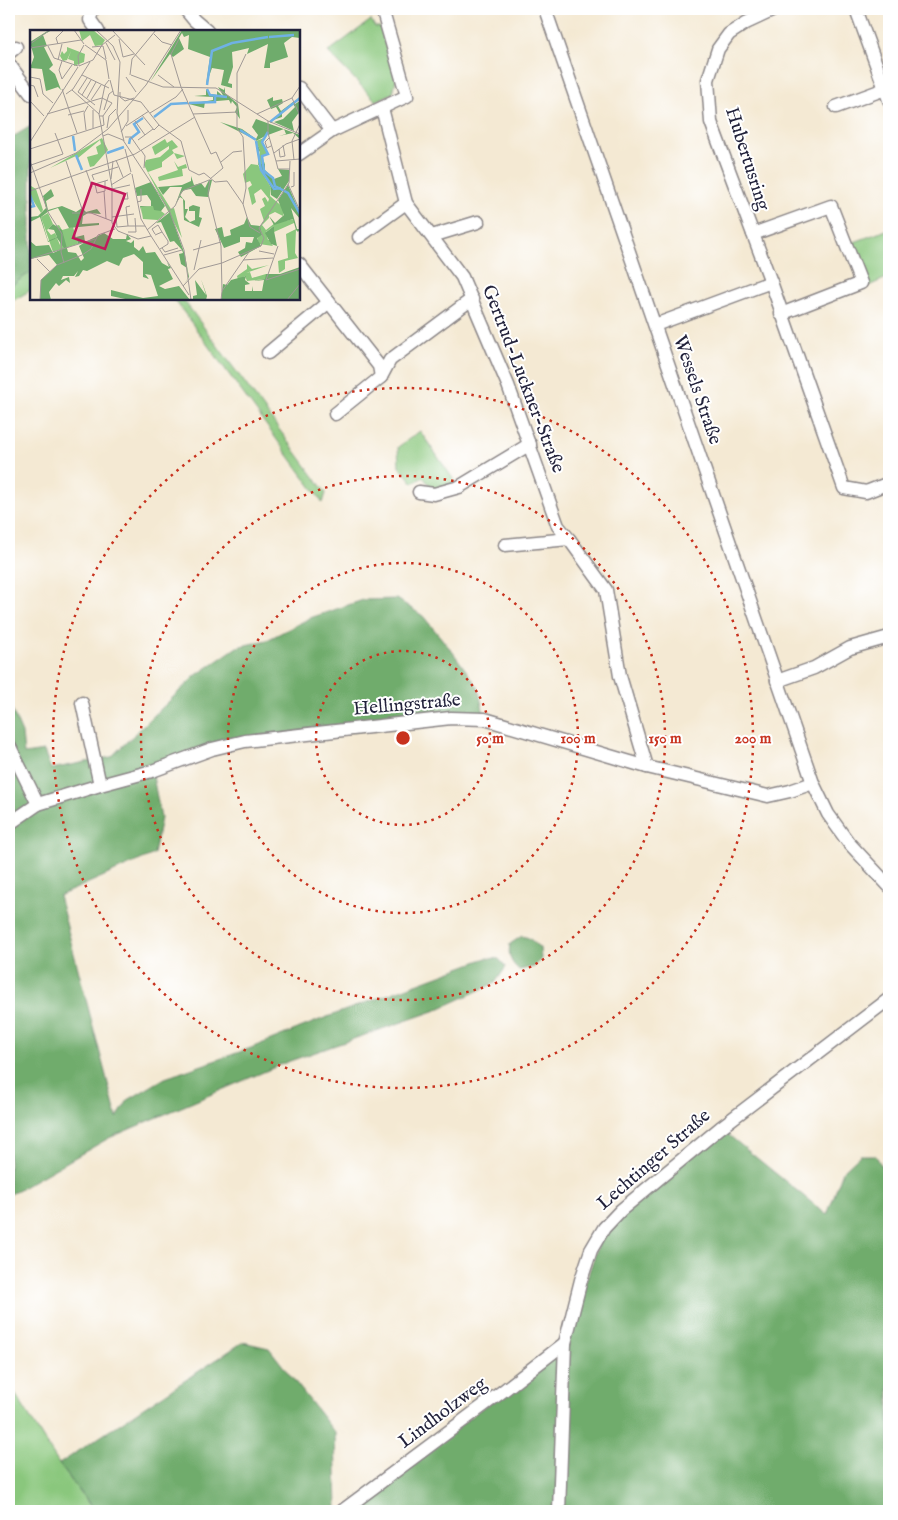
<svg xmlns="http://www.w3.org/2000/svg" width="898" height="1520" viewBox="0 0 898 1520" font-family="'IM FELL English',serif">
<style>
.green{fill:#8ac77d;stroke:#56745c}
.forest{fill:#6fac6c;stroke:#486754}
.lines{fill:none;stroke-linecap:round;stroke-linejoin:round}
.minor-casing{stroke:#8b8687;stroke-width:15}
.minor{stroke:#fff;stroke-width:12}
.ring{fill:none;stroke:#c8321e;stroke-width:2.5;stroke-dasharray:2.5 5}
.labels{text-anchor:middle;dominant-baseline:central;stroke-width:4;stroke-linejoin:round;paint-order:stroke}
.street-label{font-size:19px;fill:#22223b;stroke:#fff}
.inset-river{fill:none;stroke:#6fb1e4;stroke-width:2.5}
.inset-road{fill:none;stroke:#a09996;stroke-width:1}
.view{fill:#c2185b;fill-opacity:0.15;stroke:#c2185b;stroke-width:2.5}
.inset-edge{fill:none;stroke:#22223b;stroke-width:2.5}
.centre{fill:#c8321e;stroke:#fff;stroke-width:2.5}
.ring-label{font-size:15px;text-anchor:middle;font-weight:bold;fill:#c8321e;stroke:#fff;stroke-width:4;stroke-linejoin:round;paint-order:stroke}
</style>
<rect width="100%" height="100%" fill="#fff"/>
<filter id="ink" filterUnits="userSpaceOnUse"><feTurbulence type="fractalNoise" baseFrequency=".02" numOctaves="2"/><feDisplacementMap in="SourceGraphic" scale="10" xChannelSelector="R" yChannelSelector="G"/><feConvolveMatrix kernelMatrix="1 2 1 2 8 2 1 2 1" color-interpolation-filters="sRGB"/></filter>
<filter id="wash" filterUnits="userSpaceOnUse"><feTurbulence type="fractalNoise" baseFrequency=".0096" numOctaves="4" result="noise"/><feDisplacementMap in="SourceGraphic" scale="20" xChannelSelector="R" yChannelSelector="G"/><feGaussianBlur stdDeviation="1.12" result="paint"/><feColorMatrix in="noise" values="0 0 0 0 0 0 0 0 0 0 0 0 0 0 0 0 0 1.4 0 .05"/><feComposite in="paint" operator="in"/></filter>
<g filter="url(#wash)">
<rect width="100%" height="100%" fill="#f4e9d3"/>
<g class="green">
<path d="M371,20L375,27H380L396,80L393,93L376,101L328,52Z"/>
<path d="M889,229V277L864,288L849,244Z"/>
<path d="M31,272V290L9,303V287Z"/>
<path d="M174,299H183L326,493L323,503Z"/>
<path d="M420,431L456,483L433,489L423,477L413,483L399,466L398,447Z"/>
<path d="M9,1384L59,1464L94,1511H9Z"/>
</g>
<g class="forest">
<path d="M31,126V272L9,287V137L11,138Z"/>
<path d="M397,599L423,616L452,651L478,687L485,719L245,741L152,771L161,818L154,854L59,896L117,1118L128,1100L165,1078L251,1048L322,1019L486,958L499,959L506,967L495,983L434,1011L287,1062L109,1138L9,1195V703L22,733L24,754L44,751L51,769L111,757L195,676L237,647L267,640L310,618L363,600Z"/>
<path d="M522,936L529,938L540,948L541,959L534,967L519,970C510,962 508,955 510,944Z"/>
<path d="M720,1128L827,1215L843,1171L860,1155H875C883,1165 883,1176 889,1188V1511H350L565,1343L604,1228Z"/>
<path d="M243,1342L269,1348L335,1433L337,1510L336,1511H95L59,1464Z"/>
</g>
</g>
<g filter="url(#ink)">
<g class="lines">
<defs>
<g id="minor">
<path d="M92,9L90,20L98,31"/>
<path d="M185,9L194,20L207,31"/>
<path d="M545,9L813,783L828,814L848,842L889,886"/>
<path d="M776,9L746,23L729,34L718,49L708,80L711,122L771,282L844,488L866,492L889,483"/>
<path d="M856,9L889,100"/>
<path d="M9,53L16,47"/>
<path d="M9,64L31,94"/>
<path d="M299,88L332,131"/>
<path d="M836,107L885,89"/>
<path d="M382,108L406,203L462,277L508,385L558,526L569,539L606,590L620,676L647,767"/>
<path d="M299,154L332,131L407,96L382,9"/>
<path d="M753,234L831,206L861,283L781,314"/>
<path d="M432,236L478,222"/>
<path d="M359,237L406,203"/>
<path d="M299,264L379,366L381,377L390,360L472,299"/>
<path d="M655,325L771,282"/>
<path d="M268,353L329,302"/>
<path d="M335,414L381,377"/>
<path d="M419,492L434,494L459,487L530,444"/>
<path d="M505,545L569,539"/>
<path d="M777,681L814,668L850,648L889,637"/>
<path d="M82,703L100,785"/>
<path d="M9,745L38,804"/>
<path d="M9,824L38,804L100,785L152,771L212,749L245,741L451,718L485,719L647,767L768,796L790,791L813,783"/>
<path d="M342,1511L503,1391L565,1343"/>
<path d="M559,1511L565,1343L581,1280L591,1250L604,1228L621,1210L720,1128L889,999"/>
</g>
</defs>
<use href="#minor" class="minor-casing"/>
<use href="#minor" class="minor"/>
</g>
</g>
<g class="ring">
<circle cx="403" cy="738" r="87"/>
<circle cx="403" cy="738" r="175"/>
<circle cx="403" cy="738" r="262"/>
<circle cx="403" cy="738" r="350"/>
</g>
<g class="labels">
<g class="street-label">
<text transform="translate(747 159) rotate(72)">Hubertusring</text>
<text transform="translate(523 379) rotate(69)">Gertrud-Luckner-Straße</text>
<text transform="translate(697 390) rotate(71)">Wessels Straße</text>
<text transform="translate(407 705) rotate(-5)">Hellingstraße</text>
<text transform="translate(654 1160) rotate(-41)">Lechtinger Straße</text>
<text transform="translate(443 1413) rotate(-37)">Lindholzweg</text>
</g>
</g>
<g transform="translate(30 30)">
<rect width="270" height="270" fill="#f4e9d3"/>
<path d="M49,0H63L75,10L72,15L65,16L60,5L52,11ZM37,17L55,24L54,32L44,36V31L38,29L41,21L37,30L33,31L30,26L32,21L34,24L37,21ZM72,108L78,120L64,136L60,137L57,127L68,124L66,117L71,114L70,110L48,128L46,126L20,138ZM234,108L232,113L238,124L232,127L235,134H228L230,120L226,111ZM135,109L137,113L142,110L148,117L142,120L144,123L155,126L147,129L144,123L132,132V137L118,142L141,179L144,178L152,208L114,135L116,130L130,127L139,119V116L125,125L122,117ZM144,131L148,137L156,134L157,138L152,139L153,146L129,151L128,147L148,140ZM221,134L228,135L241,158L240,166L255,179L253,186L245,182L239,185V188L232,195L236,200L245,193L264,189V193L244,202V196L236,202L238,210H245L240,212L243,216L229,214L227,207L232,205L229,199L230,196L234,191L230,179L235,176L232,169L235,167L238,172L239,169L231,159L224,164L226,172L222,175L218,158L222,155L220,151L215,153L213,144ZM1,156L6,159L13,180L11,183L1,167ZM130,171L134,174L131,181L135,184L128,190L113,189L111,177L123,176V172ZM18,183L23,194L17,200L21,205L25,203L27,207L23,209L27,208L30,215V199L25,196L29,195L32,200L43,197L48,214L23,222L11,187ZM266,199L265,223L268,228L255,231V239L249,243L248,231L258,228L256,204ZM217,234L222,239L239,235L216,243L220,242L222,248L236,244V249L217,251L215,246L208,250L207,246L217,239Z" fill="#8ac77d"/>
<path d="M19,0H22L13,5L17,16L14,17L23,35L19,39L25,44L31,60L28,57L16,61L12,39L0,38L4,27L0,12ZM152,0H270V8L262,7L254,13L258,27L240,33V38H234L238,14L217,24L219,18L202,22L203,37L198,53L202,54V58L191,55L194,40L182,38L176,55L180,27L158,19L159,5L154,7L152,3L149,8L154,19L143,27L140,24L120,52ZM188,57L194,60L195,57V63L208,74L210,89L205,82L207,77L202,71L201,74L199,70L175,72L174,78L159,74L183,70V67L164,66L176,65V59L180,64L187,65V61L194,67ZM243,67V71L252,69L253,73L248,76L251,81L263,72L265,74L270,71V81L262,92L264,101L244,92L253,89L265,77L263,74L252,82V87L240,91L250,84L246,77L241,79L237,70ZM226,89L270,105V109L263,103L249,106L256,104L254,99L238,105L237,101V105L226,111L230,120L228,125L226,110L190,92L212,99L226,109L228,105L222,97ZM228,134H235V140L244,149L252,146L248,139L259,140V151L247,169L241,165V158ZM161,146L164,155L171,153L175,158L179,150H182L178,167L166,166L161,159L154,160L150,165L155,171V179H158L155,187L160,192L165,190V181H159V177L163,175L170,177L169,187L172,188L169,197L154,190L153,169L150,167L146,173L152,157H140L133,165L128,157L152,155L161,151ZM121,152L135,176L131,181L124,180L123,176L111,177L112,184L110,176H121V171L117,165L107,166L105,158ZM258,155L270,183V189L261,178L267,199H270L268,202L266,200L263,189L244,195L239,186L245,193L254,185L248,170ZM21,159L24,166L16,171L18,180L32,176L46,182L52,178L56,182L67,179L71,184L58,183L53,186L52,194L69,193V195L39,198L28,178L19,181L11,187L18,211L27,207L24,200L18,199L23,194L32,200L38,222L46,223L51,231L54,228L49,216L55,212L48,214L46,207L54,205L55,212L74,203L83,209H96L97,204L101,209L96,211L101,213L104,210V217L109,221L113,216L116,223L125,222L132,233L139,237L137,232L141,238L138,239L143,249L129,256L135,259L149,256L160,270H100L81,266V260L113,268L128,266L121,245L115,244L119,249L113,247V232L104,224L93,228L89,236L77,231L57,241L53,240L49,246L45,247L48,241L44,246H33L31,250L39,247L40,253L36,250L29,256L26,253L19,262L21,270H10L11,250L27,235L19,225L0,229V211L6,216L19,215L23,223L34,218L27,208L18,212L10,187L0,192V187L8,186L16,178L13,166ZM140,182L155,225L159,247L154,254L158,248L157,238L151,234L149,224L153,223L152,220L144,211L140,212L131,192L126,193ZM217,187L221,195L230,196L232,205L227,208L231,216L211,227L208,222L215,218L216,212L222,213L224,207H210V212L194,218L185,199L192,197L194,207L201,205L200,200L214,194ZM244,196V201L247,216L241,214L235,203ZM270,237V270H191L193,254L197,255L201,250L216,246L215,250L220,254L215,255V261H222L223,256V261H232L234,250L223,251L235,249L236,244H250ZM171,249L177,266L176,270H163V266L167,265L165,250L176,265Z" fill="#6fac6c"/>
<path class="inset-river" d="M239,7L264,5M177,55L182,21L202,13L238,7M177,59L180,65L197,67M159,73L185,72V67M124,87L141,74L158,73M240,92L270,68M210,100L226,110M238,102L232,112L238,124L232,126L234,141L243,148L245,156L258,163L270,184M43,106L45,121M226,111L231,140L244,159L251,158M99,114L100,109L109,102L104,94L113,88M77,123L94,117M46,125L52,140M0,165L4,176L0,177"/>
<path class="inset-road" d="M44,0L54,14M66,0L83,16L90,32L87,83L94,111M82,0L115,35M124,4L132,12L142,15M89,9L93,27L104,24M149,9L141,24L151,57L181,124L186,122L193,138L180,149M76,13L85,30M0,14L20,0M28,14L26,8L34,0M55,15L76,30L79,49M18,16L24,28L48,36M62,17L73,16L76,29M0,18L51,10M216,24L207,43V98L213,107L216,158L213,174L220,197L230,203M28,30L32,14M32,31L29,40L32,49L42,35M49,36L63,30L72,15L85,5M49,36L48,26L54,15M52,45L79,58M100,45L102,29L126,0M101,45L133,57L186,58L238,91L270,104M128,45L144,57M0,47L10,49L13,64L23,73M96,47L106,62M57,48L48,62L65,75M79,50L75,55L69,84L82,157V193L88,201L108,209L121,206M80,50L84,65L111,72L129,95L151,111L159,140L169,145L174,143L185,152L197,151L213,174M0,55L4,56L8,67M32,59L47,103M42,60L69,84M90,62V67L95,71L104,68M36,64L43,59L60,32M52,65L61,50M57,68L66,52M262,68L270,86M61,70L71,55M0,71L14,86M63,80V98M74,80L79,64L83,61M120,83L146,67L153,59M17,84L72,68L82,73L73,86M163,84L208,82M227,84L262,68L270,56M38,85L54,81M112,85L124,100L129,95M105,91L115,105M238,91V103L246,131M96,96L119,81M77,98L79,86L86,79M56,100L54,83L58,76M91,102L98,91V80M73,106L78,104L93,110L139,180L154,220L161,270M95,107H101L110,120M239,108L235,112L237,118L241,116M108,110L123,99M0,112L48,37M0,119L74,95L73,86H69M95,119L101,142M249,119L250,127L255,126L253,115M111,120L115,126L114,138M244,123L256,114L270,109M86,130L93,147M264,130L262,111L270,94M0,131L18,182L32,204L31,222L34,233M36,131L53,182M246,131L270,129M246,131L248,139H260M191,132L203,122L212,121M1,135L33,124L25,103M56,140L62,157M0,143L46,123L78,99L116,55L151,0M102,144L111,189L121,206M81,149L83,131M180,149L178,164L191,216L192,261M64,150L62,145L88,137M75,151V161L67,163L65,154L75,151L78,150M258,154L270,181M81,155L101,143M261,157L264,156V142M82,159L100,155M0,161L105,124L165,87M74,161L76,189M93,163L94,169H98L97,162M107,172L111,171V159M100,176L96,177L98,196H115M42,183H61L82,191M82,187L104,184M86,187L87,197L98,196M117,200L145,176L152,161L179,150M98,202H106L105,188M125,204L122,199L128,195L132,202M125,205L132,202L138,211V214L130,219M121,206L159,265M132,218L135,222L148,218M163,220L191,212M229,221L244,224M134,225L152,220M0,229L65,209M7,229L20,242M213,230L243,228M164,240L171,210M236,250L248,216M236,250L270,239M153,256L169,239L192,233L231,216L234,208L229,198L259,153L260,131M10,270L11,250L27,235L52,225L61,219L68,205L85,199M191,270L192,261L219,222M257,270L270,254"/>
<path class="view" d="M62,153L95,164L75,219L43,208Z"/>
<rect width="270" height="270" class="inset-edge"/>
</g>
<circle cx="403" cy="738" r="8" class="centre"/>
<g class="ring-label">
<text x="490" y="743">50 m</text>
<text x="578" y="743">100 m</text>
<text x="665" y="743">150 m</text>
<text x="753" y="743">200 m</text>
</g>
<rect width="898" height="1520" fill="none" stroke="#fff" stroke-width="30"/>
</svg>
